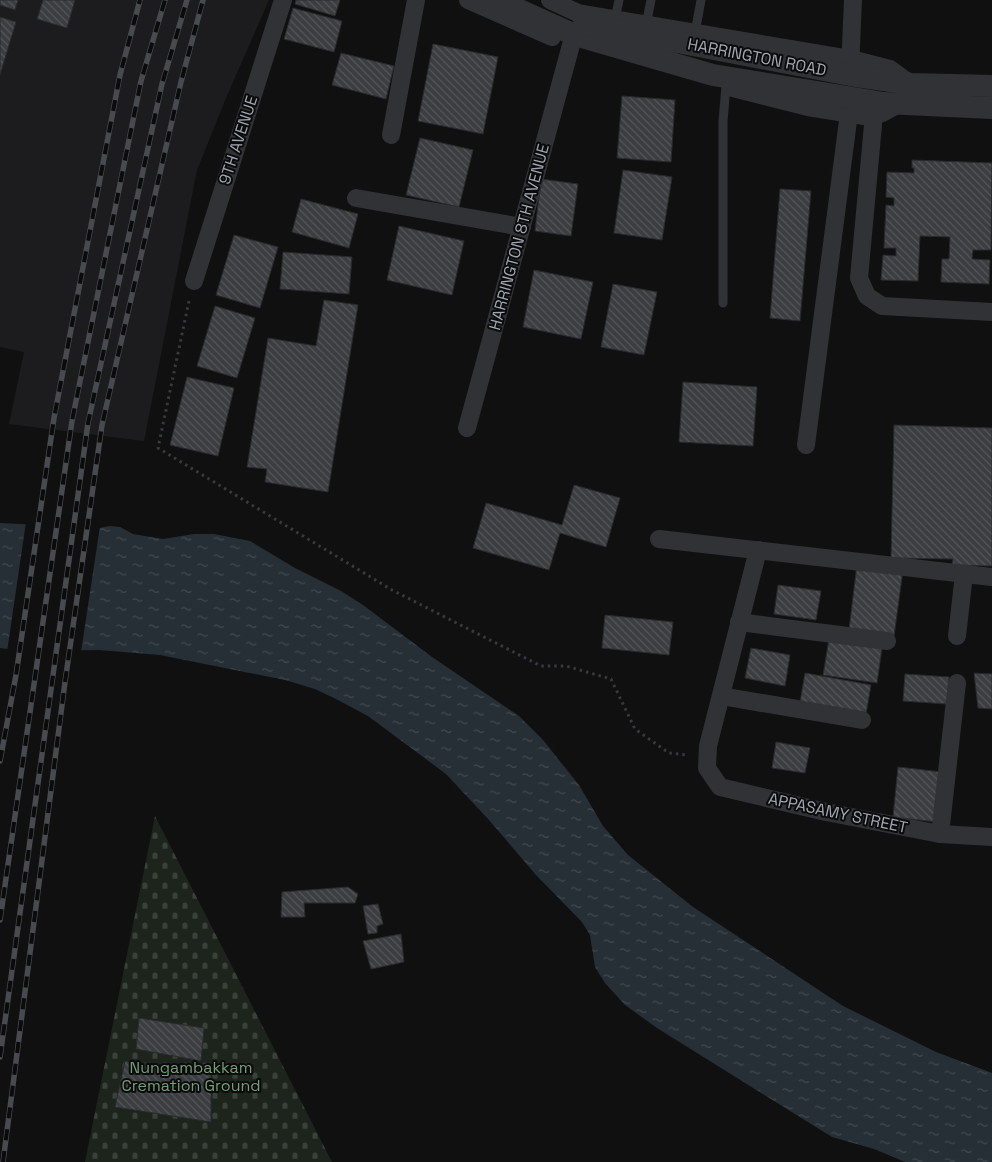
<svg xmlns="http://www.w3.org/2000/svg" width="992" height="1162" viewBox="0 0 992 1162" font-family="'Space Grotesk',sans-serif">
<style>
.built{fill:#1c1c1e}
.cemetery{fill:url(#cemetery-stones)}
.water{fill:url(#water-ripples)}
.pier{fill:#101011}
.building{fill:url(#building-back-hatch);stroke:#292a2d}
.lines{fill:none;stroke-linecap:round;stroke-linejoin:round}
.path{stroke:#36393d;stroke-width:3;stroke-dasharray:2.5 4;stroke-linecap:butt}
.service{stroke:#303236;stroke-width:9}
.minor{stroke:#303236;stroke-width:18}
.tertiary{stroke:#303236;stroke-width:22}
.rail-casing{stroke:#474a4f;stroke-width:5.5}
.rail{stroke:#0b0b0c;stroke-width:4;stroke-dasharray:11;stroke-linecap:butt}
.labels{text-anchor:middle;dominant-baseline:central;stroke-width:4;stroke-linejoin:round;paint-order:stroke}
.street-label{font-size:16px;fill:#a0a7b2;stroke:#0b0b0c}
.park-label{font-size:16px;fill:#769e76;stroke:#0b0b0c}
</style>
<defs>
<pattern id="cemetery-stones" width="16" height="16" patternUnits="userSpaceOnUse" patternTransform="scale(1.25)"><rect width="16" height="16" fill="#1c241c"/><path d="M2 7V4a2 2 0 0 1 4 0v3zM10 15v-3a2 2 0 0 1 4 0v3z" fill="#3a413b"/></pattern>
<pattern id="water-ripples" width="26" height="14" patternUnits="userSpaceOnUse" patternTransform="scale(1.25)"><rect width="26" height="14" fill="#262f35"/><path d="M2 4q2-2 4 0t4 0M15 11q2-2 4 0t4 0" fill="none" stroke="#424a50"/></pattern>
<pattern id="building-back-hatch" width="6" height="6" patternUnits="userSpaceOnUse" patternTransform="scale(1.25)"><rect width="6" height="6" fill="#3b3d41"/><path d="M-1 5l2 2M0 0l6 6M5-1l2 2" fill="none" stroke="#54565a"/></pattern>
</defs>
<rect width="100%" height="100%" fill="#101011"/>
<path class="built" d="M0,0H269L226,98L197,170L144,441L9,424L24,352L0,347Z"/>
<path class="cemetery" d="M155,816L332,1162H85Z"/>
<path class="water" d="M0,523L100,528L110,526L120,527L133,534L163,539L194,534H214L250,541L295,568L341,591L363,605L432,657L519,716L543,740L579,785L603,826L628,855L693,907L843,1006L936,1052L992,1073V1162H905L874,1149L832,1137L657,1028L625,1005L605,983L595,967L590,935L582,922L536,875L489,820L446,774L368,716L336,699L315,689L285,680L160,655L99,650L24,651L0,648Z"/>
<path class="pier" d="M26,522L100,526L81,652L24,653L7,652Z"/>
<g class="building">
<path d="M0,0H18L15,10L0,5Z"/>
<path d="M43,0H75L67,28L37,19Z"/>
<path d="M296,0H340L335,16L295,4Z"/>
<path d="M293,8L342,21L334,52L284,39Z"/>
<path d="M0,17L16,22L0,75Z"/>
<path d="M433,44L498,57L483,134L418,121Z"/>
<path d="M341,53L394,66L386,99L332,85Z"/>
<path d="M622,96L675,100L671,162L617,158Z"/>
<path d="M420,138L473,150L459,207L406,195Z"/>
<path d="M912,160L992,163L991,250H973L972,259L990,260L989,284L941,282L942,259H949L950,237L920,236L918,281L881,280L883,255L896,256V248H884L886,205L894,206V198L886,197L887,172L914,173V168H912Z"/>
<path d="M623,170L672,177L662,240L614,233Z"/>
<path d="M541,179L578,184L571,236L535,231Z"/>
<path d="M780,189L811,191L800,321L770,318Z"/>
<path d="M301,199L358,214L349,248L292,232Z"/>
<path d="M399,226L464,241L452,295L387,280Z"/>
<path d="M234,235L278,247L260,308L216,295Z"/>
<path d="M283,252L352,257L349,294L280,289Z"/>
<path d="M534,270L593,282L581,339L523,327Z"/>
<path d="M613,284L657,292L644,355L601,347Z"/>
<path d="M324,300L358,305L328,492L265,482L267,469L247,467L268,338L316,346Z"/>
<path d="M215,306L255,318L237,378L197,366Z"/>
<path d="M187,377L234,388L218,456L170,445Z"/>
<path d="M683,382L757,387L753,446L679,442Z"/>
<path d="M894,425L992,428V566L952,565L953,559L891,558Z"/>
<path d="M574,485L620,498L606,547L560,533L549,570L473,548L486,503L562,525Z"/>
<path d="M857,564L903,570L894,636L849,630Z"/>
<path d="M778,585L821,591L816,620L774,614Z"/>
<path d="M605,615L673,622L669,655L602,648Z"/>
<path d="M829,639L882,648L877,683L823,675Z"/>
<path d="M751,648L790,655L785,686L745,678Z"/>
<path d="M805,673L871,685L866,714L800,702Z"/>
<path d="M974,673L992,674V709L978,708Z"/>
<path d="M905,674L949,677L947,704L903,701Z"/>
<path d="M776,742L810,748L805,773L772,768Z"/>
<path d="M898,767L942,772L937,822L893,817Z"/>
<path d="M348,887L358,894L355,903H304L305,917H281L282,892Z"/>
<path d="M378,904L383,924L377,926V933L368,934L363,906Z"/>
<path d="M401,934L404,962L371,969L363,941Z"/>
<path d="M139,1018L204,1028L201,1061L136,1049Z"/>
<path d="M125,1061L211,1073V1122L115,1107Z"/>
</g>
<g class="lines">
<path class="path" d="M189,301L158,448L392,590L541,666H566L611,679L635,729L669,753L688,755"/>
<g class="service">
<path d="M615,19L619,0"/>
<path d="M646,25L651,0"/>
<path d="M695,33L701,0"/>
<path d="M723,303V121L726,86"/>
</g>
<g class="minor">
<path d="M468,0L552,37"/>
<path d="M550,0L578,13L851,59L890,69L909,83"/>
<path d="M850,69L853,0"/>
<path d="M733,88L808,107L864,116L882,113L899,104"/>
<path d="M874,114L859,278L867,296L882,306L992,312"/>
<path d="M391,135L416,0"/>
<path d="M356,198L522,227"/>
<path d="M194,281L283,0"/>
<path d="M467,428L571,45"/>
<path d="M806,445L849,113"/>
<path d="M659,539L992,577"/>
<path d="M758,550L708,746L707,768L720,787L826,812L940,834L992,837"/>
<path d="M739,622L887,641"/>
<path d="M957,636L964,574"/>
<path d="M721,696L862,720"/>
<path d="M940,834L957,683"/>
</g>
<g class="tertiary">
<path d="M497,0L575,35L713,75L884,103L992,108"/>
<path d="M584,24L850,75L911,84L992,86"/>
</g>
<defs>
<g id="rail">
<path d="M0,761L16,675L54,418L120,75L140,0"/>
<path d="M0,920L72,421L141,81L165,0"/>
<path d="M0,1057L88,423L162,84L187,0"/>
<path d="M3,1162L65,682L102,425L181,82L203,0"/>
</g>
</defs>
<use href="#rail" class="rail-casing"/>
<use href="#rail" class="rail"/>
</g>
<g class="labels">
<g class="street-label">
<text transform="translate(757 57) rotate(11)">HARRINGTON ROAD</text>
<text transform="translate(238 140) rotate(-72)">9TH AVENUE</text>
<text transform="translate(519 237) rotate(-75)">HARRINGTON 8TH AVENUE</text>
<text transform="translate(838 813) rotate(12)">APPASAMY STREET</text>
</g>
<g class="park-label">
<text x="191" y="1067">Nungambakkam<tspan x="191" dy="18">Cremation Ground</tspan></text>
</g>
</g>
</svg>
